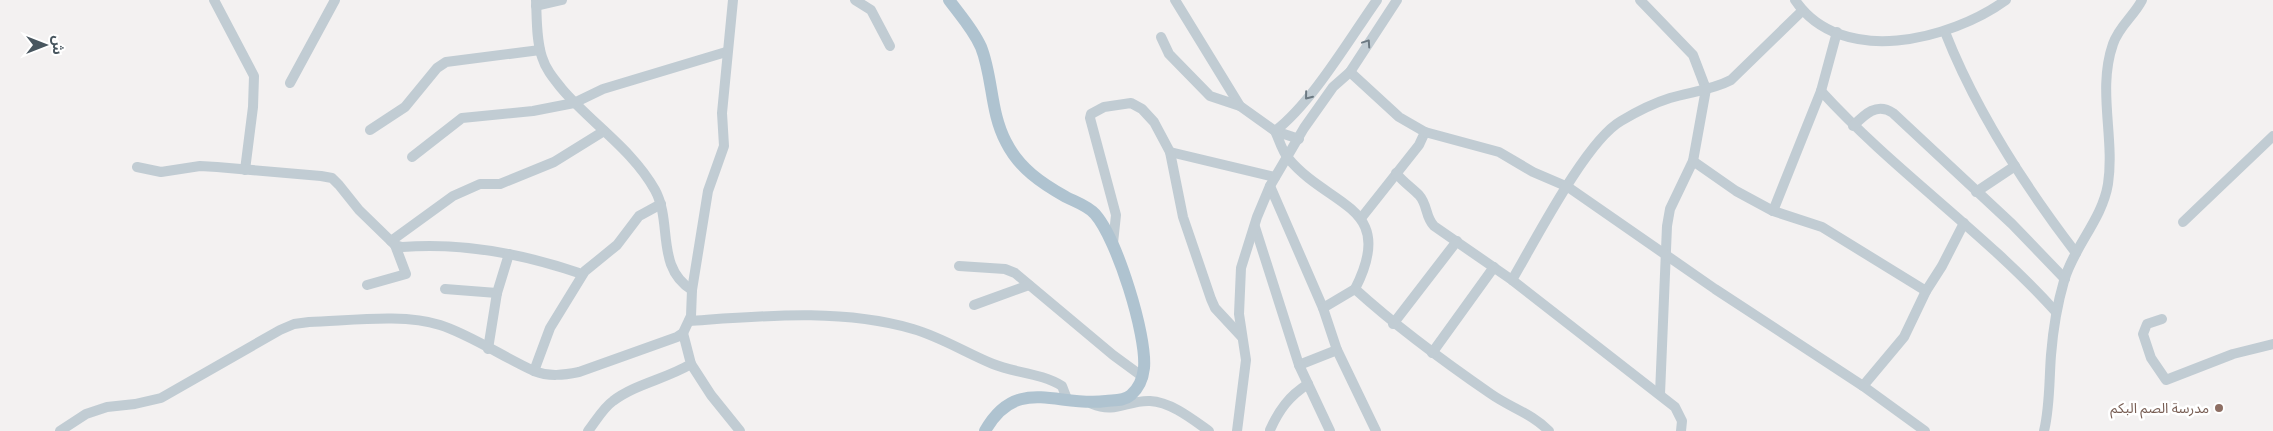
<svg xmlns="http://www.w3.org/2000/svg" width="2273" height="431" viewBox="0 0 2273 431" font-family="'Fira Sans Condensed','Noto Sans Arabic',sans-serif">
<style>
.lines{fill:none;stroke-linecap:round;stroke-linejoin:round}
.minor{stroke:#c1ccd3;stroke-width:10}
.major{stroke:#afc3d0;stroke-width:12}
.oneway{stroke:#6c7982}
.education-dot{fill:#8d6e63;stroke:#fff;stroke-width:2}
.labels{text-anchor:middle;dominant-baseline:central;stroke-width:5;stroke-linejoin:round;paint-order:stroke}
.education-label{font-size:14px;fill:#785e54;stroke:#fff;text-anchor:end}
</style>
<rect width="100%" height="100%" fill="#f3f1f1"/>
<g class="lines">
<g class="minor">
<path d="M214,0L254,76L253,107L245,170"/>
<path d="M536,0C537,18 536,39 542,57C546,70 554,79 562,89C591,123 633,150 655,190C673,223 655,267 692,290"/>
<path d="M855,0L871,10L890,46"/>
<path d="M1175,0L1240,106L1275,131L1299,139"/>
<path d="M1377,0C1350,38 1312,103 1275,131C1279,139 1282,151 1288,158C1329,208 1398,205 1355,289C1398,328 1443,361 1491,394C1511,408 1531,413 1549,431"/>
<path d="M1640,0L1693,55L1706,89L1693,161L1670,209L1667,226L1660,394"/>
<path d="M1795,0C1841,68 1951,40 2006,0"/>
<path d="M536,6L562,0"/>
<path d="M1945,32C1976,111 2024,185 2076,253"/>
<path d="M1161,37L1169,54L1210,96L1240,106"/>
<path d="M1350,72L1399,117L1425,132L1419,145L1362,217"/>
<path d="M290,83L335,0"/>
<path d="M1821,91C1894,171 1984,232 2056,312"/>
<path d="M1853,126C1865,114 1877,102 1893,113L2012,224L2065,279"/>
<path d="M370,130L405,107L437,68L446,62L540,50"/>
<path d="M1425,132L1499,152L1533,172L1568,187L1715,289L1863,386L1925,431"/>
<path d="M1170,152L1275,177"/>
<path d="M412,157L462,118L533,111L574,103L603,89L726,52"/>
<path d="M1693,161L1736,191L1773,211L1822,227L1926,291L1942,266L1964,223"/>
<path d="M137,167L161,172L200,166L217,167L321,176L332,178L339,185L359,210L395,245L402,247C463,242 524,254 582,274"/>
<path d="M1396,173C1403,182 1411,187 1419,195C1428,205 1425,217 1434,226L1512,280L1675,407L1682,421L1681,431"/>
<path d="M1270,186L1323,308L1355,289"/>
<path d="M1976,192L2015,166"/>
<path d="M1773,211L1821,91L1837,32"/>
<path d="M2183,222L2273,136"/>
<path d="M1255,227L1299,365L1337,350"/>
<path d="M391,241L453,196L480,184H500L554,162L604,131"/>
<path d="M1113,243L1116,215L1090,118L1091,114L1104,107L1131,103L1142,109L1154,122L1170,152L1183,217L1211,299L1215,308L1241,336"/>
<path d="M959,266L1005,269L1015,273L1113,355L1143,377"/>
<path d="M1512,280C1535,241 1586,141 1621,121C1636,112 1654,103 1670,98C1690,92 1712,90 1731,80L1802,11"/>
<path d="M367,285L406,274L395,245"/>
<path d="M445,289L497,293"/>
<path d="M974,305L1029,285"/>
<path d="M1323,308L1337,350L1376,431"/>
<path d="M2162,319L2147,324L2143,334L2151,358L2166,380L2233,354L2273,344"/>
<path d="M689,321C762,316 841,308 913,329C941,337 966,353 993,364C1015,373 1041,373 1062,386L1067,399"/>
<path d="M1393,324L1457,241"/>
<path d="M488,349L497,293L509,254"/>
<path d="M1432,353L1494,267"/>
<path d="M691,364L711,395L740,431"/>
<path d="M1299,365L1330,431"/>
<path d="M534,371L550,328L585,271L617,245L639,216L661,204"/>
<path d="M1863,386L1904,337L1926,291"/>
<path d="M1092,404C1116,414 1127,400 1150,401C1171,402 1192,419 1209,431"/>
<path d="M1270,430C1279,410 1289,396 1308,384"/>
<path d="M60,431L86,414L107,407L135,404L161,398L280,330L294,324L309,322C347,321 404,313 440,325C469,334 505,358 534,371C549,377 564,375 579,372L677,337L683,333L691,316L692,290L708,191L724,146L722,113L733,0"/>
<path d="M588,431C596,421 603,408 613,401C635,384 666,379 691,364L683,333"/>
<path d="M1237,431L1246,360L1239,314L1241,268L1257,217L1270,186L1304,128L1333,87L1350,72L1397,0"/>
<path d="M2044,431C2050,406 2049,381 2051,355C2053,330 2057,305 2064,281C2074,246 2102,220 2108,184C2115,137 2097,90 2113,44C2119,26 2134,16 2142,0"/>
</g>
<path class="major" d="M949,0C960,15 973,29 981,47C993,77 990,112 1006,142C1019,168 1041,183 1066,197C1076,202 1088,206 1095,214C1117,239 1147,335 1144,368C1143,377 1139,388 1131,395C1124,401 1115,400 1106,401C1058,408 1017,374 985,431"/>
</g>
<defs><path id="oneway-chevron" d="M-2-3.5L2.5 0L-2 3.5" fill="none" stroke-width="1.6" stroke-linecap="round" stroke-linejoin="round" transform="scale(1.25)"/></defs>
<g class="oneway">
<use href="#oneway-chevron" transform="translate(1367 43) rotate(-56)"/>
<use href="#oneway-chevron" transform="translate(1308 96) rotate(129)"/>
</g>
<circle class="education-dot" cx="2219" cy="408" r="5"/>
<g class="labels">
<g class="education-label">
<text x="2209" y="408">مدرسة الصم البكم</text>
</g>
</g>
<g transform="translate(45 45) rotate(90)" stroke="#ffffff" stroke-width="4" paint-order="stroke">
<path d="M0-4L9 19L0 12L-9 19Z" fill="#48565f"/>
<text y="-8" font-size="14" font-weight="bold" text-anchor="middle" fill="#48565f">ش</text>
</g>
</svg>
